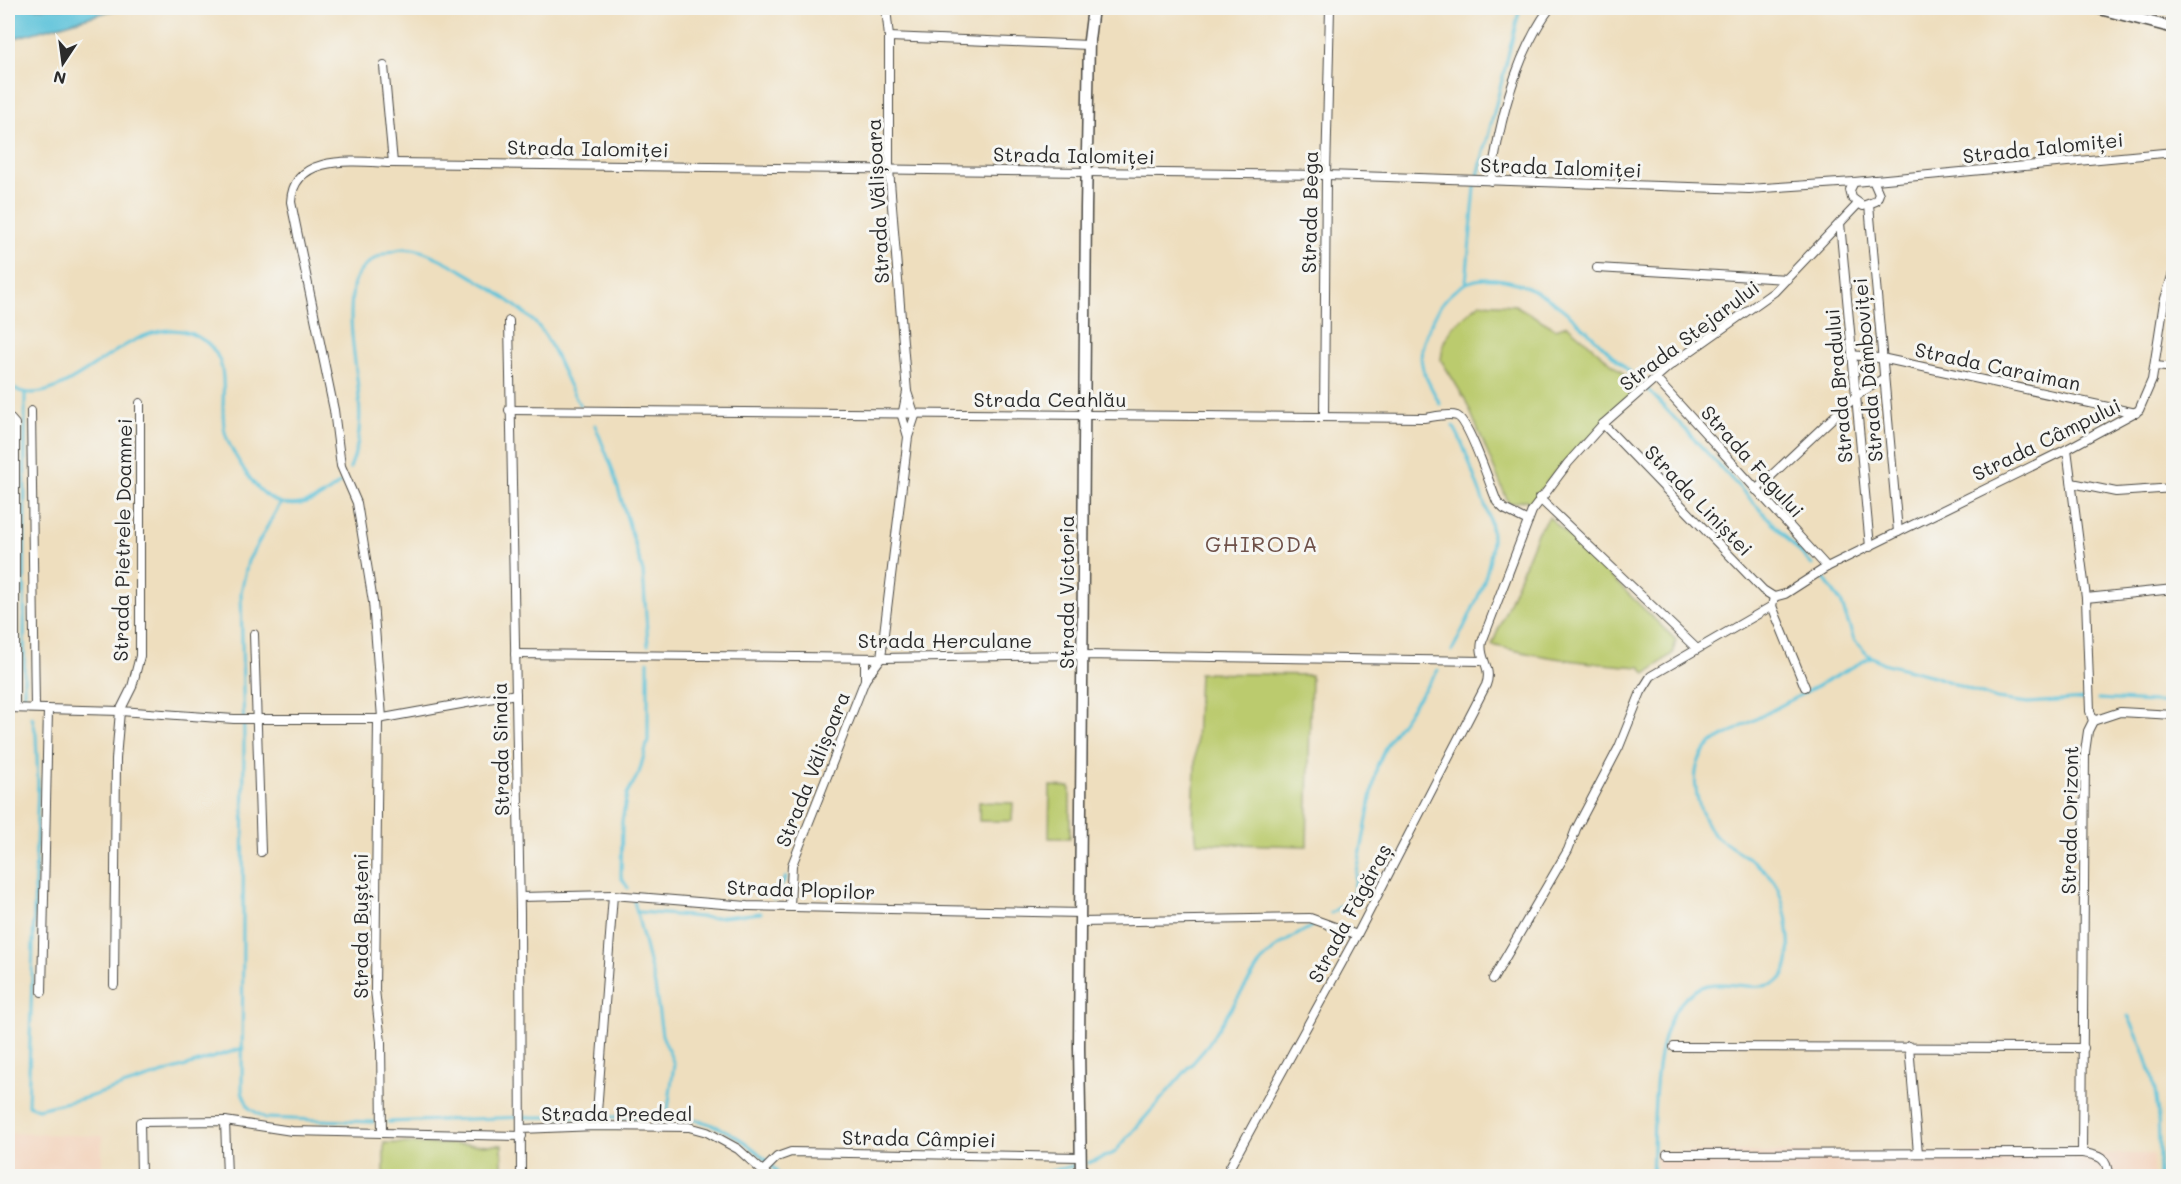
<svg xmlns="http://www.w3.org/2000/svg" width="2181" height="1184" viewBox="0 0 2181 1184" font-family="Mali,sans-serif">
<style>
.built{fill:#f3d4be}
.green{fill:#bbcb6e;stroke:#737b4c;stroke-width:1.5}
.water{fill:#5dc3da;stroke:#447782;stroke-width:1.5}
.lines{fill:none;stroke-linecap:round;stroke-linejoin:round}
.stream{stroke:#5dc3da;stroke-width:3}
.minor-casing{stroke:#484641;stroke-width:10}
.tertiary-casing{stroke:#484641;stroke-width:13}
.minor{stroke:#fff;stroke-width:8}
.tertiary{stroke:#fff;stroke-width:10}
.labels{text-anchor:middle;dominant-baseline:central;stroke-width:6;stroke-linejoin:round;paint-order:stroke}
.street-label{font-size:20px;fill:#2b2b2b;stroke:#f6f6f2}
.quarter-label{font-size:22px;letter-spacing:1.5px;fill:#6e5048;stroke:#f6f6f2}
</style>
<rect width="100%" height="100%" fill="#f6f6f2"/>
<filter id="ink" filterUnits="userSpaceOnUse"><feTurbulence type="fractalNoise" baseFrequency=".0167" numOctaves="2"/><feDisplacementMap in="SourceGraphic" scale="12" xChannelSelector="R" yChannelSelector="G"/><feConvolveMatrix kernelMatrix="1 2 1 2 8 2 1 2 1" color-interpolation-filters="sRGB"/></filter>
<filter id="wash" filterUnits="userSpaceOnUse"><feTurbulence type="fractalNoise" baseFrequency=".008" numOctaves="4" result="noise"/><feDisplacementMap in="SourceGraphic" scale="24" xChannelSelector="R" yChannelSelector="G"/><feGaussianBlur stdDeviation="1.35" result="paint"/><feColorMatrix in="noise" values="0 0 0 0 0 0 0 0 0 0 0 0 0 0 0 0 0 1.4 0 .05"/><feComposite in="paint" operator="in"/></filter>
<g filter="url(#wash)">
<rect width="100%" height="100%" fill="#eedebe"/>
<g class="built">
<path d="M8,1133L102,1136V1176H8Z"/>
<path d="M1657,1152L2153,1154V1176H1656Z"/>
</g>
<g class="green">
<path d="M1480,303L1515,305L1556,329L1567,325L1639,387L1554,473L1533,503L1525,500L1509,504L1465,399L1441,360L1443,345L1452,327Z"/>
<path d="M1549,517L1676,640L1673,653L1646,674L1641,667C1590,664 1542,658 1492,645L1538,531Z"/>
<path d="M1199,673L1311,675L1307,846L1197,843L1193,815Z"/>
<path d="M1050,786L1070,787V838H1049Z"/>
<path d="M979,802L1013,803L1012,821H979Z"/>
<path d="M384,1143L502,1145V1176H384Z"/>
</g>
<path class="water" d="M13,8H121L8,40V9Z"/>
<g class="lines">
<g class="stream">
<path d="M1466,282L1475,188L1520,8"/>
<path d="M8,383C12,387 18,391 23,392C78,405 143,294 206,342C234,364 218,402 225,432C228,445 236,457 243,468C270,512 301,516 340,483"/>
<path d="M1440,404C1418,363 1414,359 1435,315C1444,297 1462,280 1483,279C1548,275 1591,340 1636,377L1812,565"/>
<path d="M595,425L612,468L643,572L648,645"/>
<path d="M350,468C375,410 343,348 353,288C357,263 389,247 413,249C441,253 527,308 543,332C558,355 565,382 580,405"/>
<path d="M280,504L248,561L241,592L244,739L242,1092L249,1108L265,1118L373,1122"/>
<path d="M1823,577L1841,602L1854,640L1867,654L1883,663L1933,676L1996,699L2028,703L2085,699"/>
<path d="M1452,651C1468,618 1492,577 1492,538C1492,518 1481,496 1474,476C1468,459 1463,441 1453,426"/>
<path d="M24,699L25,393"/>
<path d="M2098,699L2174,703"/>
<path d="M32,717L36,734L38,783L28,1105L38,1109L85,1098L243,1048"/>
<path d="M628,888L621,877L622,821L627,794L639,773L648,741V661"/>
<path d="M774,899L786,877"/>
<path d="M634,901L655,986L662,1035L674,1064L667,1117C712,1116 753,1141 780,1176"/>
<path d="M639,912L712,918L761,913"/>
<path d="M1331,913L1346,903L1353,894L1377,766L1389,740L1438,670"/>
<path d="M2128,1016C2160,1078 2159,1109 2159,1176"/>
<path d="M388,1122L525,1117H667"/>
<path d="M1088,1163L1114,1153L1205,1049L1261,962L1278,946L1312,926"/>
<path d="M1030,1176L1073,1166"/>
<path d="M1652,1176C1655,1129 1650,1040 1680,1004C1709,967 1738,994 1773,984C1802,975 1786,897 1773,880C1758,860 1730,849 1712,833C1695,805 1684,763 1715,741L1871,657"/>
</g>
</g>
</g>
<g filter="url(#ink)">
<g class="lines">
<defs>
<g id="minor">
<path d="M886,8L889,37V169L907,392"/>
<path d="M889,37L1089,45"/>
<path d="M384,66L393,163"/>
<path d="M1491,181C1499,124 1515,55 1550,8"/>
<path d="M1854,182L1850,190L1852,198L1863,206L1876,201L1879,194L1873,180"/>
<path d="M1869,205L1898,532"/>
<path d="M1840,223L1870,547"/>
<path d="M1597,268L1787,279"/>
<path d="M509,321L520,913L521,1176"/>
<path d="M1852,355L1886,359L2136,413"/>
<path d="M2156,366L2174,368"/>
<path d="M1655,378L1827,567"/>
<path d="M509,410C814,414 1119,416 1424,418C1433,417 1448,413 1457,416C1469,421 1491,488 1497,502L1504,509L1528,521"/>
<path d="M31,411L35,708"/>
<path d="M8,416L15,424V708"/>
<path d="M1324,417L1326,175L1330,8"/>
<path d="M1603,424L1763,590L1774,597"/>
<path d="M2067,449L2086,598L2090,711L2093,721L2088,731L2085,752L2082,1153C2099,1155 2108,1158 2108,1176"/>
<path d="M2072,483L2116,492L2174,488"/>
<path d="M1756,490L1856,396L1884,378"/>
<path d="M1539,498L1696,648"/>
<path d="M1774,597L1785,594L1827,567L2067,449L2139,410L2152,380L2164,302L2174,270"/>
<path d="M2086,598L2174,589"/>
<path d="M1772,606L1805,687"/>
<path d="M254,634L261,852"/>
<path d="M515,654L881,658L1084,655L1484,661"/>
<path d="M865,658V680L881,658L908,437L915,416L907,392L902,416L908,437"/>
<path d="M8,708L120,711L234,719H378L516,694"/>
<path d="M382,718L373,602L357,503L341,466L334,410L291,202C293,152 358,162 393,163L1326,175L1749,189L1854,182L2174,152"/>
<path d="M378,719L375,990L381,1042L382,1133"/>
<path d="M2093,721L2120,712L2174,715"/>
<path d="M520,897L613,895L747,906L1081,913"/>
<path d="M790,906L792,865L865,680"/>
<path d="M1081,922L1310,918L1357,935"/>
<path d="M1493,979L1568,850L1576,829L1619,747L1641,692L1651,676L1772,606L1774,597"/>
<path d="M114,985L116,759L120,711L132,687L140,656V403"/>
<path d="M42,992L48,709"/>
<path d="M1909,1046L1918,1153"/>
<path d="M1674,1047L2084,1048"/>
<path d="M225,1121L227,1176"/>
<path d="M596,1126L613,895"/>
<path d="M521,1129L596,1126L689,1127L707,1132L738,1149L768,1176"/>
<path d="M1667,1154L2082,1153"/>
<path d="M763,1171L777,1157L791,1152L1080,1157"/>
<path d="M141,1176L140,1122L225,1121L292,1131L522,1136"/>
<path d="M1225,1176L1357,935L1486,685C1493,668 1478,658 1482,642L1532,511L1568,463L1603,424L1668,367L1774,292L1858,204"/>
</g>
<g id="tertiary">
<path d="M2096,8L2174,28"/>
<path d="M1081,1176L1079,1047L1086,208L1089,40L1093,8"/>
</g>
</defs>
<use href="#minor" class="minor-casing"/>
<use href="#tertiary" class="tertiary-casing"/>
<use href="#minor" class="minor"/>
<use href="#tertiary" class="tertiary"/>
</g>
</g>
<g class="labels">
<g class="street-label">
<text transform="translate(2043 147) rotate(-6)">Strada Ialomiței</text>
<text transform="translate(588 148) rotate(1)">Strada Ialomiței</text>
<text transform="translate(1074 155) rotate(1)">Strada Ialomiței</text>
<text transform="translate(1561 167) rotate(2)">Strada Ialomiței</text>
<text transform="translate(877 201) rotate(-93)">Strada Vălișoara</text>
<text transform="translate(1309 212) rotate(-89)">Strada Bega</text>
<text transform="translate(1689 335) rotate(-37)">Strada Stejarului</text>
<text transform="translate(1998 366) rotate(12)">Strada Caraiman</text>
<text transform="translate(1867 370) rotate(-95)">Strada Dâmboviței</text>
<text transform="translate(1838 386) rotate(-95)">Strada Bradului</text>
<text x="1050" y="399">Strada Ceahlău</text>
<text transform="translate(2046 439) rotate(-26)">Strada Câmpului</text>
<text transform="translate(1753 461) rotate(48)">Strada Fagului</text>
<text transform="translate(1699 500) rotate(46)">Strada Liniștei</text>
<text transform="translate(122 540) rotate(-89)">Strada Pietrele Doamnei</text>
<text transform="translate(1066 592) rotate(-90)">Strada Victoria</text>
<text x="945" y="640">Strada Herculane</text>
<text transform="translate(500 749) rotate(-91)">Strada Sinaia</text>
<text transform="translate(812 769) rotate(-68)">Strada Vălișoara</text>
<text transform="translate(2069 820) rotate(-89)">Strada Orizont</text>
<text transform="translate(801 889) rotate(2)">Strada Plopilor</text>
<text transform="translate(1349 913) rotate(-62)">Strada Făgăraș</text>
<text transform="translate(360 926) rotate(-90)">Strada Bușteni</text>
<text x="617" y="1113">Strada Predeal</text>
<text transform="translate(919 1138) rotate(1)">Strada Câmpiei</text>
</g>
<g class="quarter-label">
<text x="1262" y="543">GHIRODA</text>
</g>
</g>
<rect width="2181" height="1184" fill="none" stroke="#f6f6f2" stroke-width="30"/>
<g transform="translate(63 63) rotate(193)" stroke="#f6f6f2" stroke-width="4.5" paint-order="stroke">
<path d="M0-4.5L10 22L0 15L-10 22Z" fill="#2b2b2b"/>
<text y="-9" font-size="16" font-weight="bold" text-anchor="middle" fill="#2b2b2b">N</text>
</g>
</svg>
